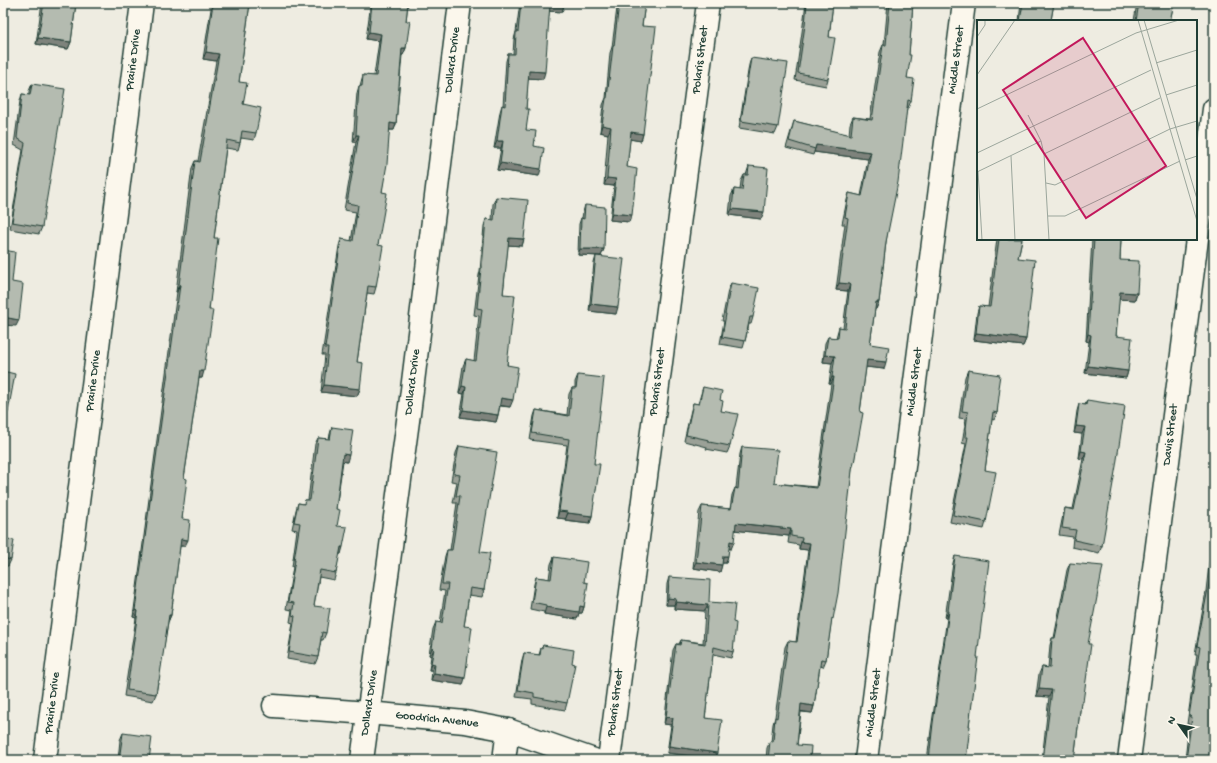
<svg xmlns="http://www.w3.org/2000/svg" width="1217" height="763" viewBox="0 0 1217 763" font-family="'Gochi Hand',sans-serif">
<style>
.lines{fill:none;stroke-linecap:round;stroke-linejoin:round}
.minor-casing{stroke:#1f3d34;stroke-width:25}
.tertiary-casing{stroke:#1f3d34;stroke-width:25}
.minor{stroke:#fbf7ec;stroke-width:22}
.tertiary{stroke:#fbf7ec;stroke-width:22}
.wall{fill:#9ba197;stroke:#1f3d34}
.shaded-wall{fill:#7e837b;stroke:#1f3d34}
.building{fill:#b4bbb0;stroke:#1f3d34}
.labels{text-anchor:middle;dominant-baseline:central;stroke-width:4;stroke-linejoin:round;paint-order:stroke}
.street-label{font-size:12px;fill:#1f3d34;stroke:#fbf7ec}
.inset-road{fill:none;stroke:#9ba69c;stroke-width:1}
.view{fill:#c2185b;fill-opacity:0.15;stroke:#c2185b;stroke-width:2}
.inset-edge{fill:none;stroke:#1f3d34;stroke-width:2}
</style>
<rect width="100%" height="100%" fill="#eeece1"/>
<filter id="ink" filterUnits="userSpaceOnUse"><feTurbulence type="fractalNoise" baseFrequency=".025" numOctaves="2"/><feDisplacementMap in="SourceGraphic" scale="8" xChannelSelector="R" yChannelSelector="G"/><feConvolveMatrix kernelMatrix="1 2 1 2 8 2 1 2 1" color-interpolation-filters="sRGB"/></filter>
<g filter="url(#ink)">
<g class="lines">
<defs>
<g id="minor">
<path d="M274,706L368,713L465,722L508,730L594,760"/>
<path d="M362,760L410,406L460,3"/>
<path d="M504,760L508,730"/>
<path d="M609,760L708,3"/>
<path d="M866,760L964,3"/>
<path d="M1129,760L1214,109"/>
</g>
<path id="tertiary" d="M45,760L142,3"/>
</defs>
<use href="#minor" class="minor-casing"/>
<use href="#tertiary" class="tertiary-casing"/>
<use href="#minor" class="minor"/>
<use href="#tertiary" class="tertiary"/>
</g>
<g class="wall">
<path d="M42,3H76L71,42L68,49L36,44Z"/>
<path d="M212,3H250L239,82L243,104L256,133L254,140L241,138L240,143L238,150L226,148L214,238L209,310L202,378H199L184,478L182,519L185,546H180L171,615L168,622L156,694L153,701L124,696L136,618L133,617L177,292H176L192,168L195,161H198L216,61L203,59Z"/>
<path d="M370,3H408L406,21V48L403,55H402L396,124L394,130H389L382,192L378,245L376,287L374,294L367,293L357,362L360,389L357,396L321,392L325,355H322L339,246L341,239L351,241L356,212L344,210L356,142H353L357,93L359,86H360L361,82L363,75L374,76L379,41L366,39L371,3Z"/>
<path d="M520,3H565L562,12L549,11L543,79L528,78L526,109V130L534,146L539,176L497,170L501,148H494L500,112L502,105L503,106L506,61L508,54H513L514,39L516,32Z"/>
<path d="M600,3H645L642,26L643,134L641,141L630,139L627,167L629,222L610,220L614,186L604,185L608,134L600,132L603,105L606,98L610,53L612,47L617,8L600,6Z"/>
<path d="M806,3H833L829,37L828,79L826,86L795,80L802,32Z"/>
<path d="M888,3H913L907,78L911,101L908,108L907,107L886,242L879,302L876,309H875L870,344L884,369L866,367L860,412L854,463L852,469L826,660L823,667L820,666L814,706L812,713L801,712L797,745L810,760H766L767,748L770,741L771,742L773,724L775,717L785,647L788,641L796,642L808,550L799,549V545L788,543L789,536L735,530L731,549L729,548L726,563H722L720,572L693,568L699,512L702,506L730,509L732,495L735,488H736L740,454L742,447L774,483L816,487L831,384H829L832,363L823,362L825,343L828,337L836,338L837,334L839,327L843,328L848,291L836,290L845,224H842L847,200L849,193L861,196L868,159L814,152L813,155L786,148L794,121L849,135L850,124L853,117L870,119L880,52L883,45H884Z"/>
<path d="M1021,3H1054L1051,20L1052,21H1019Z"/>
<path d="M1137,3H1174L1170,21H1134Z"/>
<path d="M751,58L778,127L775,134L739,128L749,65Z"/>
<path d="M32,84L42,227L39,234L10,229L23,150L14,145L20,101L22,94L29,95V91Z"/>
<path d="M749,166L761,219L729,215L731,196L734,189L740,190L741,181L744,175H746Z"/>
<path d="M496,197L524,239L522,246L508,245L503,294L510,407L500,406L498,415L496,422L460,417L464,394L459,393L463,366L466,359L474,361L479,316L474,315L479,275L480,271L484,226L486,219L492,220L493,204Z"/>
<path d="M585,205L604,249L601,256L578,255L579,224L581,218H582L583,212Z"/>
<path d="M997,239H1022L1018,258L1026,339L1023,346L974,340L977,313L979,306L988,307Z"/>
<path d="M1092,239H1121L1120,260L1137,293L1135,300L1119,299L1116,336L1128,371L1126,378L1085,373L1089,342L1086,341Z"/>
<path d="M596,256L616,314L589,311L594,263Z"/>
<path d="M731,283L753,317L751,324H749L745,341L743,348L720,344L724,321H722L728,290Z"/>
<path d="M968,370L998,388L997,413L994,420L992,419L985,470L986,522L984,529L950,522L966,444L962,443L966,419L959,418L965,377Z"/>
<path d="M3,371L8,412L6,419L3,418Z"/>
<path d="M578,375L594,464L592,516L590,523L565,520L566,519L557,518L567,445L530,440L534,416L536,410L567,415L569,394L572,388H575V382Z"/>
<path d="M703,387L720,400L721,411L730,446L727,453L706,449L707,447L684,441L691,410L693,403L698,404L701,394Z"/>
<path d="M1087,400L1102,546L1099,553L1072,547L1073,537L1059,535L1063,515L1065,508L1073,509L1083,459L1079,458L1082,434L1074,433L1077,411L1079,404L1085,405Z"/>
<path d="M332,427L347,462L343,461L336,509L337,526L341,554H339L336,573L334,580L319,577L314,606L326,633L323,640H321L318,657L315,664L287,659L293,623L290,622L292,610L286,609L293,567H292L297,530L292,529L296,510L298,503L304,504L305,500H308L315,444L318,438L329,439L330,434Z"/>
<path d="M459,446L480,552L484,590L482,597L469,595L464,626L463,685L431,680L432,670H429L431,656L429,655L433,629L436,622L440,623L445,591L439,590L445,556L447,550H450L457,503H453L457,482L451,481L456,453Z"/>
<path d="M1214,521V760H1185L1189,724H1187L1197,654H1195L1206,591Z"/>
<path d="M3,536L7,539L11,560L8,566H3Z"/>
<path d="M955,556L977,657L969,726L966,760H927L931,730L947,618H945L953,563Z"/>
<path d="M554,557L584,582V607L582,613H579L577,619L544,614V612L530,609L534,584L536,577L549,579L551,564Z"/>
<path d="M1070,563L1088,644L1074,760H1042L1049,697L1036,696L1039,674L1042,667L1048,668L1050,645L1052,638H1054L1067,570Z"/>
<path d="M669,577L709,602L733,622V652L731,658L713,654L705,718L715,759L667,753L671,725L664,724L673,650L676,644H679L681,640L703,643L705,611L674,609V605H666L667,584Z"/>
<path d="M543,645L567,703L565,710L532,704V699L516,697L522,660L524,653L539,655L541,648H542Z"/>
<path d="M123,733L149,760H118L120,740Z"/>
</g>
<g class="shaded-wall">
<path d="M601,3H619L617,8L600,6Z"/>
<path d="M550,4L564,5L562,12L547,11Z"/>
<path d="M369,32L381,34L379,41L366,39Z"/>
<path d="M38,38L71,42L68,49L36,44Z"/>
<path d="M402,48H406L403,55H400Z"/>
<path d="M206,52L219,54L216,61L203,59Z"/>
<path d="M529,71L545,72L543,79L526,78Z"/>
<path d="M390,123L396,124L394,130H387Z"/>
<path d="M602,125L611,127L608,134L600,132Z"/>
<path d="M631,132L643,134L641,141L629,139Z"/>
<path d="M356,135H359L356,142H353Z"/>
<path d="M497,141H503L501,148H494Z"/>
<path d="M816,145L871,152L868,159L814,152Z"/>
<path d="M500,163L541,169L539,176L497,170Z"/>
<path d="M607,178L616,179L614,186L604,185Z"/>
<path d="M732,209L764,212L761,219L729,215Z"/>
<path d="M612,213L632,215L629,222L610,220Z"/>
<path d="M509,238L524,239L522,246L507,245Z"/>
<path d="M580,249H604L601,256L578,255Z"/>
<path d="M839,283L850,284L848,291L836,290Z"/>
<path d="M179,285H180L177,292H176Z"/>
<path d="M1120,292L1137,293L1135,300L1117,299Z"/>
<path d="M876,302H879L876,309H873Z"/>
<path d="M591,304L618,307L616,314L589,311Z"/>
<path d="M3,317L19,320L16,326L3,325Z"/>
<path d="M976,333L1026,339L1023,346L974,340Z"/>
<path d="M1088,334L1091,335L1089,342L1086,341Z"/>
<path d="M825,355L835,356L832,363L823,362Z"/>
<path d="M867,360L886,362L884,369L865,367Z"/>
<path d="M1088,366L1128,371L1126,378L1085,373Z"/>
<path d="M200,371H204L202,378H197Z"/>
<path d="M832,377H834L831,384H829Z"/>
<path d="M324,385L360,389L357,396L321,392Z"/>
<path d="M462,386L466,387L464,394L459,393Z"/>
<path d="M501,398L513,400L510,407L498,405Z"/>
<path d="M463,410L498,415L496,422L460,417Z"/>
<path d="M1076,426L1085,427L1082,434L1074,433Z"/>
<path d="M1081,451L1086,452L1083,459L1079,458Z"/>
<path d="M343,454L349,455L347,462L341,461Z"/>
<path d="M559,511L568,512L566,519L557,518Z"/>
<path d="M568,513L592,516L590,523L565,520Z"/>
<path d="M736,523L791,529L789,536L733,530Z"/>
<path d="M181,539L188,540L185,546H178Z"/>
<path d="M730,541L734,542L731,549L727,548Z"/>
<path d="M801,542L810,543L808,550L799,549Z"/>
<path d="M341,547H343L341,554H338Z"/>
<path d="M723,556H728L726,563H721Z"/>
<path d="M696,562L722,565L720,572L693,568Z"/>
<path d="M668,598L676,599L674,605H666Z"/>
<path d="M676,602L708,605L705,611L674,609Z"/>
<path d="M580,606L584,607L582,613H579L577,619L544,614L546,607Z"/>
<path d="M135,610L138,611L136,618L133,617Z"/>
<path d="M948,611H949L947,618H945Z"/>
<path d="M169,615H171L168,622H166Z"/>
<path d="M432,648L434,649L431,656L429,655Z"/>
<path d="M431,663L435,664L432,670H429Z"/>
<path d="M434,673L465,678L463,685L431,680Z"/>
<path d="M1039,689L1052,690L1049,697L1036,696Z"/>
<path d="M801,704L814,706L812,713L799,711Z"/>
<path d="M666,717L673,718L671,725L664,724Z"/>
<path d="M669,746L717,753L715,759L667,753Z"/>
</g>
<g class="building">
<path d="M44,3H76L71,42L38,38Z"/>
<path d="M213,3H250L239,82L247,83L243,104L261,108L256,133L242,131L240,143L227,140L214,238H218L209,310H213L204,371H200L184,478L187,479L182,519L190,520L188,540L181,539L171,615H169L159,681H158L156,694L127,690L138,611L135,610L180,285H179L195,161L200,162L219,54L206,52Z"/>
<path d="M372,3H408L406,21H410L406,48H402L396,124L390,123L387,164L382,192L387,193L378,245L383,246L376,287L368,286L357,362L363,363L360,389L324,385L328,348H325L341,239L353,241L358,205L347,203L359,135H356L359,86H362L363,75L376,76L381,34L369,32Z"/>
<path d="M521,3H565L564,5L550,4L545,72L529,71L526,109H529L526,130L536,131L534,146L544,148L541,169L500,163L503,141H497L502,105L505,106L508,54H515L516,32H518Z"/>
<path d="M619,3H645L642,26L656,27L643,134L631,132L627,167L637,169L632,215L612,213L616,179L607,178L611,127L602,125L606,98H607L613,46H614Z"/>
<path d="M807,3H833L829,37L835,38L828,79L798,73L805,25Z"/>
<path d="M890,3H913L909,55H911L907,78L914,79L911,101L908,100L898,182L886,242L879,302H876L870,344L889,347L886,362L867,360L860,412L863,413L854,463L853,462L838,593L833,619L832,618L826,660L821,659L814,706L801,704L797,745L811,746L810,760H768L770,741L773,742L775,717L777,718L788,641L797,642L810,543L801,542L802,538L791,536V529L736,523L734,542L730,541L728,556H723L722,565L696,562L702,506L731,509L735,488L738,489L742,447L778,450L774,483L817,488L834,377H832L835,356L825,355L828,337L838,338L839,327L845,328L850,284L839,283L848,218L845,217L849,193L862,196L871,152L816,145L815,149L789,141L794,121L851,135L853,117L872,120L883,45H886Z"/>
<path d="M1023,3H1054L1051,20H1052V21H1020Z"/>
<path d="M1139,3H1174L1170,21H1136Z"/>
<path d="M3,37L5,38L3,48Z"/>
<path d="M751,58L788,63L778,127L741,121Z"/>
<path d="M32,84L65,89L42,227L12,222L25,143L17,138L22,94L30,95Z"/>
<path d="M749,166L768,168L764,212L732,209L734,189L742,190L744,175H748Z"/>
<path d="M496,197L528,200L524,239L509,238L503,294L515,295L507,365L518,367L513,400L501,398L498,415L463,410L466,387L462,386L466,359L476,361L482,309L477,308L481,268H482L486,219L494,220Z"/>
<path d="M585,205L605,207L604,249H580L581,218L584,219Z"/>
<path d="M999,239H1022L1018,258L1035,260L1026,339L976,333L979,306L990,307Z"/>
<path d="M1094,239H1121L1120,260L1139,261L1137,293L1120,292L1116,336L1132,338L1128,371L1088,366L1091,335L1088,334Z"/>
<path d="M3,250L15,252L12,282L23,284L19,320L3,317Z"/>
<path d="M596,256L624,259L618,307L591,304Z"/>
<path d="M731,283L759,288L753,317H750L745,341L722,337L726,314H725Z"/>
<path d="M968,370L1000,375L998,388H1000L997,413L993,412L985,470L996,472L986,522L953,515L968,437H965L968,412L962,411Z"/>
<path d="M3,371L15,374L8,412L3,411Z"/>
<path d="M578,375L604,378L594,464H600L592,516L568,513V512L559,511L569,439L532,433L536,410L569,416L572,388H576Z"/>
<path d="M703,387L722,391L720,400L723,401L721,411L738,414L730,446L709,442V440L686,435L693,403L699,404Z"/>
<path d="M1087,400L1125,406L1116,466L1102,546L1074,540L1076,530L1062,528L1065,508L1074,510L1086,452L1081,451L1085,427L1076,426L1079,404L1086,405Z"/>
<path d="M332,427L353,430L349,455L343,454L336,509L340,510L337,526L347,527L343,547H341L336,573L320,570L314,606L330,608L326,633L322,632L318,657L289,652L295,616L292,615L294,603L288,602L295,560H294L300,523L294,522L298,503L304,504L305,500H310L318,438L330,439Z"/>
<path d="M459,446L497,452L480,552L490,553L484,590L470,588L464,626L472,627L465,678L434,673L435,664L431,663L434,649L432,648L436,622L442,623L448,584H442L447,550H452L460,496H456L460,475L454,474Z"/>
<path d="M3,536L7,537V539L14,540L11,560L3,558Z"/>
<path d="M1214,538V760H1186L1192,717L1189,716L1200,647L1197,646L1209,584Z"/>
<path d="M955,556L989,561L977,657H978L969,726H970L966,760H929L933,723L949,611H948Z"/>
<path d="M554,557L587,562L584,582L588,583L584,607L580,606L579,612L546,607V605L532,602L536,577L551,579Z"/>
<path d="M1070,563L1103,566L1088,644H1091L1083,702H1081L1074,760H1043L1052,690L1039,689L1042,667L1050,668L1052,638H1055Z"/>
<path d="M669,577L710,580L709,602L735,604L733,622L736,623L733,652L714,647L705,718L722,720L717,753L669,746L673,718L666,717L676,644L680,645L681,640L705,644L708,605L676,602V599L668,598Z"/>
<path d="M543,645L574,650L572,663L575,664L567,703L534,697V693L518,690L524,653L540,655L541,648H542Z"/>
<path d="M123,733L152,737L149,760H119Z"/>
</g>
</g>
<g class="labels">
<g class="street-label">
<text transform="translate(134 60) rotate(-83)">Prairie Drive</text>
<text transform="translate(453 60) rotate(-83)">Dollard Drive</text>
<text transform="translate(701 60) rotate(-83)">Polaris Street</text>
<text transform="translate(957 60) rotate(-83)">Middle Street</text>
<text transform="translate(94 381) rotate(-83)">Prairie Drive</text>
<text transform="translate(413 382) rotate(-83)">Dollard Drive</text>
<text transform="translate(658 382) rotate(-83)">Polaris Street</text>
<text transform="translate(915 382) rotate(-83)">Middle Street</text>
<text transform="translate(1171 435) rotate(-83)">Davis Street</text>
<text transform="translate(53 703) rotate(-83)">Prairie Drive</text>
<text transform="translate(370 703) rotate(-82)">Dollard Drive</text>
<text transform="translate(616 703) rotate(-83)">Polaris Street</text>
<text transform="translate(874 703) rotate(-83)">Middle Street</text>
<text transform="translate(437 720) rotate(6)">Goodrich Avenue</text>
</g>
</g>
<g transform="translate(977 20)">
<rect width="220" height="220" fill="#eeece1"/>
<path class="inset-road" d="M161,0L220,201M167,0L220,179M0,17L8,5V0M179,43L220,30M0,55L38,0M189,75L220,65M0,89L159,13L202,0M51,95L64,121L67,134L72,220M0,133L174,50M67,134L183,78M34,136L38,220M208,140L220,136M1,151L5,220M0,152L64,121M69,163L78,165L193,109L220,101M71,196H88L203,141"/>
<path class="view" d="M106,18L189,146L109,198L26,70Z"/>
<rect width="220" height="220" class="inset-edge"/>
</g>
<rect width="1217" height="763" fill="none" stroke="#fbf7ec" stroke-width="16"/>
<rect x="8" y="8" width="1201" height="747" fill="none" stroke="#1f3d34" stroke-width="1.5" filter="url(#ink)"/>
<g transform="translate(1179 725) rotate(303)" stroke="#fbf7ec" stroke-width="3" paint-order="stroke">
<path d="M0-3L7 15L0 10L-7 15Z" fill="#1f3d34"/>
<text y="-6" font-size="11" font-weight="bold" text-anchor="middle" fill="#1f3d34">N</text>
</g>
</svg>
